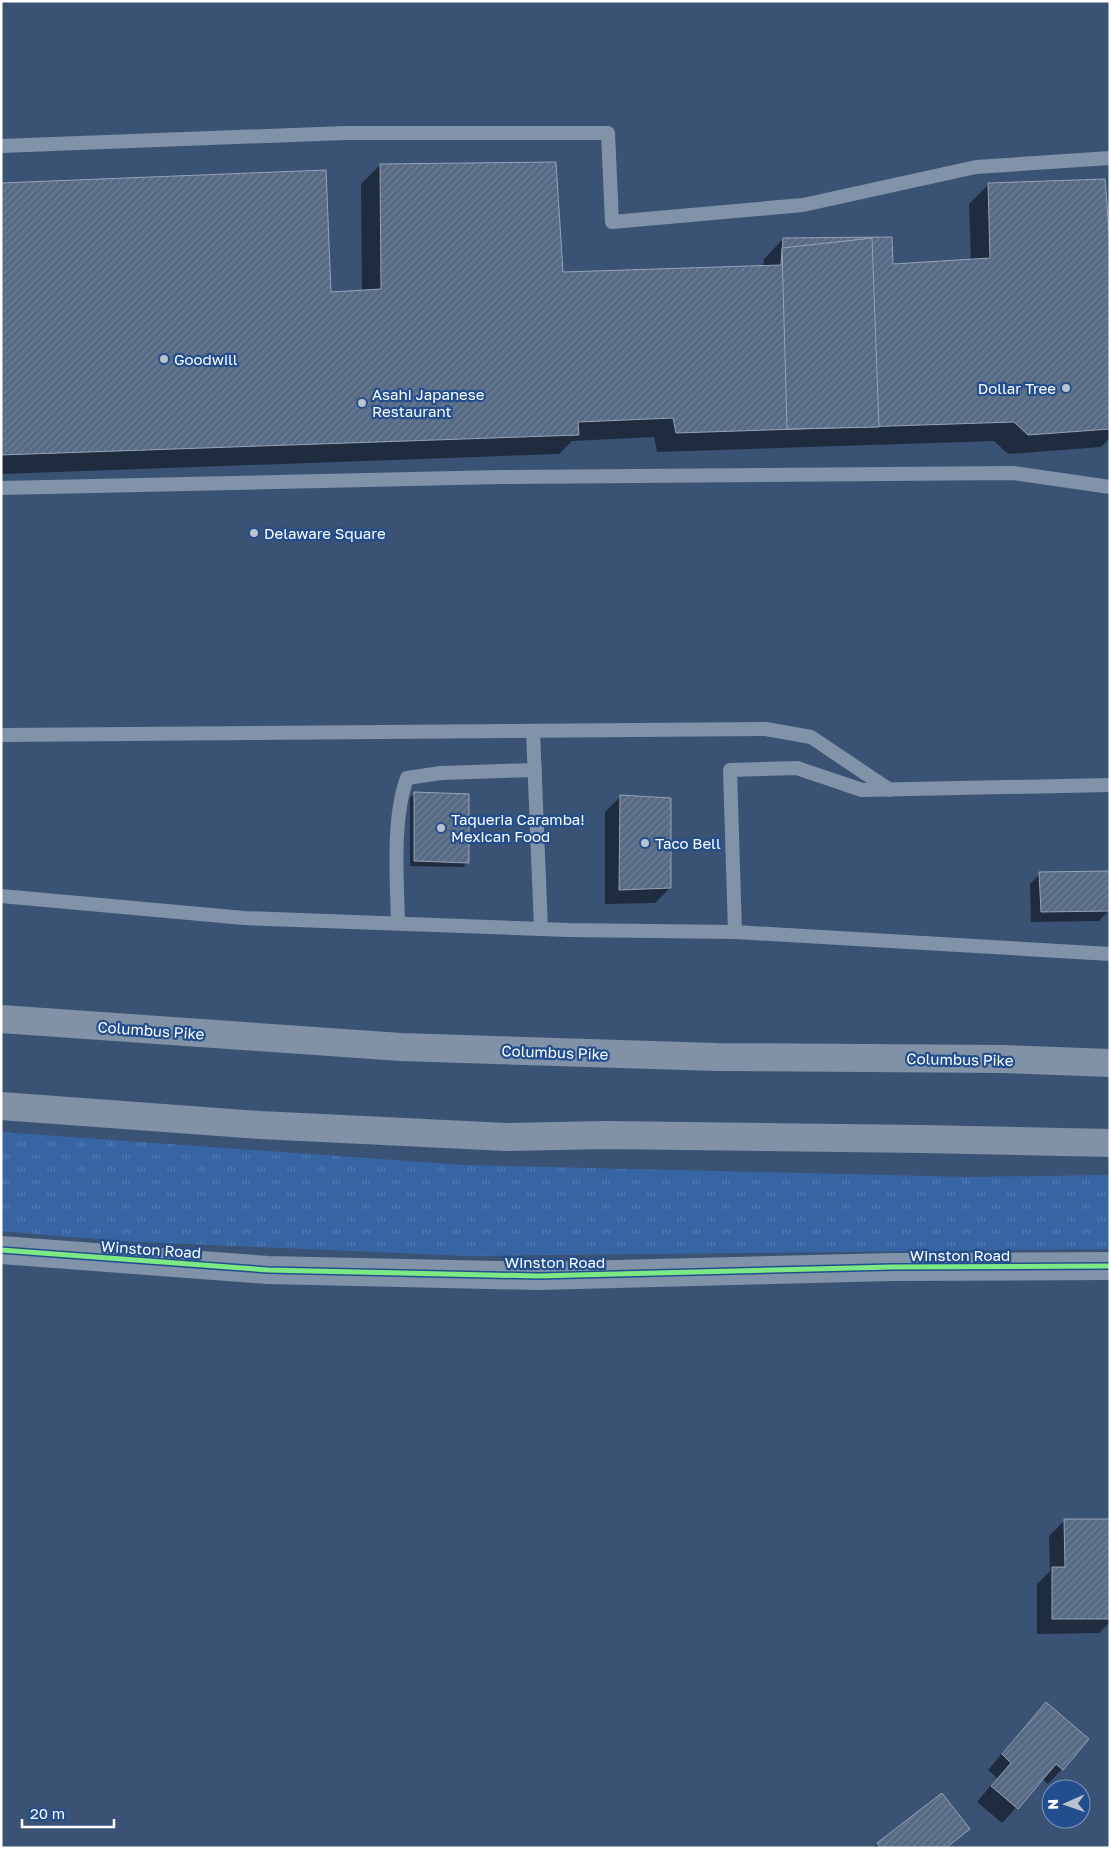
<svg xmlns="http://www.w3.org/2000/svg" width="1111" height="1849" viewBox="0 0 1111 1849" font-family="'Golos Text',sans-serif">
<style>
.grass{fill:url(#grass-tufts)}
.shadow{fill:#0007}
.building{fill:url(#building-hatch);stroke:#96a3b7}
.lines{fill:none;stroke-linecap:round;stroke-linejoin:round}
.service{stroke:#8193a8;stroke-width:14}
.minor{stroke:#8193a8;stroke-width:28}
.trunk{stroke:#8192a7;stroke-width:28}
.cycleway-casing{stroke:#224e8d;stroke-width:8}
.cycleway{stroke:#7ce984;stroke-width:5}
.poi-dot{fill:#bac2ce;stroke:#224e8d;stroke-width:2}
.labels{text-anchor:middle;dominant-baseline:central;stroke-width:4.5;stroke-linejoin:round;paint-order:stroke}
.poi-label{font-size:15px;fill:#fff;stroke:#224e8d;text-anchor:start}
.street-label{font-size:15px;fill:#fff;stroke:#224e8d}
</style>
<defs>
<pattern id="grass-tufts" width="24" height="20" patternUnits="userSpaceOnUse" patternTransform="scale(1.25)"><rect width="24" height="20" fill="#3764a3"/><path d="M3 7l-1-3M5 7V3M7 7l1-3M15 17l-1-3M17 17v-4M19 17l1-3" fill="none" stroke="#557bb1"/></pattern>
<pattern id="building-hatch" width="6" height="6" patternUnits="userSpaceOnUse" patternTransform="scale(1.25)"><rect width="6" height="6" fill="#566a84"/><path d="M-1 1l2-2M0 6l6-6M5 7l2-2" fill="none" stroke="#6f8096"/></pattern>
</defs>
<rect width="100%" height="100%" fill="#3a5274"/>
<path class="grass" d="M1,1132L464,1165L969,1177L1110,1175V1249L467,1256L120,1241L1,1231Z"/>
<g class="shadow">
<path d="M380,165L562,273L763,267L764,259L783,239L892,266L971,260L969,204L988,185L1110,264V438L1101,447L1008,454L994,441L657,452L654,437L572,441L559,454L1,474V185L329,294L362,291L361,184Z"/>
<path d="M415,793L467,862L463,867L410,866V798Z"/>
<path d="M620,797L670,888L655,903L605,904V812Z"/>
<path d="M1040,874L1109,910L1099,921L1031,922L1030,884Z"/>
<path d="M1110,1520V1622L1099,1633L1037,1634V1584L1050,1571L1049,1536L1064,1521Z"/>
<path d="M1046,1704L1062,1769L1048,1784L1042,1779L1002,1823L977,1802L997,1778L988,1770L1031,1719Z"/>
<path d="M968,1829L947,1848H874L878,1844Z"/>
</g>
<g class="building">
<path d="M556,162L563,272L781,265L783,238L892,237L893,264L990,258L988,183L1105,179L1110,245V429L1028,435L1014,422L676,433L673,418L578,422L579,435L1,455V183L326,170L331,292L381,289L380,164Z"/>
<path d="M872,238L879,427L787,429L782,248Z"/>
<path d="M414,792L469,794V863L414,861Z"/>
<path d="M620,795L671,798V888L619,890Z"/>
<path d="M1110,871V911L1041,912L1039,872Z"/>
<path d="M1064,1519H1110V1619H1052V1567H1065Z"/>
<path d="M1046,1702L1089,1739L1063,1770L1056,1764L1018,1809L991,1786L1011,1763L1002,1754Z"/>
<path d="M942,1793L970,1829L946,1848H880L877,1843Z"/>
</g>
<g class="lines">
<g class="service">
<path d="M1,146L345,133H608L612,222L803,205L976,167L1110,158"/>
<path d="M1,488L501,477L1013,473L1110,487"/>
<path d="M533,731L541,929"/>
<path d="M1,735L766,729L811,737L890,790"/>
<path d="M1,896L244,918L568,930L735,932L730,770L797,768L862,790L1110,785"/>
<path d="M398,923C397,880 392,819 407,778L441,773L535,770"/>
<path d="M735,932L1110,954"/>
</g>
<path class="minor" d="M1,1250L268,1270L538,1276L892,1267L1110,1266"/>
<g class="trunk">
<path d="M1,1019L401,1047L716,1057L1002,1059L1110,1063"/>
<path d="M1,1106L260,1125L507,1137L606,1135L921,1139L1110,1143"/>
</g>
<defs>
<path id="cycleway" d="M1,1250L268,1270L538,1276L892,1267L1110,1266"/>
</defs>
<use href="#cycleway" class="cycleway-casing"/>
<use href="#cycleway" class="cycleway"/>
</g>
<g class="poi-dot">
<circle cx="164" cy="359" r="5"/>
<circle cx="1066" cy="388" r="5"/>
<circle cx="362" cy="403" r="5"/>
<circle cx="254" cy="533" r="5"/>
<circle cx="441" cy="828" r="5"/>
<circle cx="645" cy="843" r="5"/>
</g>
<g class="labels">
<g class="poi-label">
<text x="174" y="359">Goodwill</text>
<text x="1056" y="388" text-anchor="end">Dollar Tree</text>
<text x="372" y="394">Asahi Japanese<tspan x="372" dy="17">Restaurant</tspan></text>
<text x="264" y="533">Delaware Square</text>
<text x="451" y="819">Taqueria Caramba!<tspan x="451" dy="17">Mexican Food</tspan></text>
<text x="655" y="843">Taco Bell</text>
</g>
<g class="street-label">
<text transform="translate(151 1030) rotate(4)">Columbus Pike</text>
<text transform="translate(555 1052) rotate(2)">Columbus Pike</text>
<text transform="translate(960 1059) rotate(1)">Columbus Pike</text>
<text transform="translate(151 1249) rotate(4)">Winston Road</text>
<text x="960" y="1255">Winston Road</text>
<text x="555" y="1262">Winston Road</text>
</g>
</g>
<rect width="1111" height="1849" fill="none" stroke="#ffffff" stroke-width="5"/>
<g transform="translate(1066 1804) rotate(268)"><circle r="24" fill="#224e8d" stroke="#7a95bb"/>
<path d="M0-4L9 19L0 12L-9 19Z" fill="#bac2ce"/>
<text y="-8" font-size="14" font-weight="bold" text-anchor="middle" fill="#ffffff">N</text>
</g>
<path d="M22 1819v8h92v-8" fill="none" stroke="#ffffff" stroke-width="2.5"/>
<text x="30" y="1819" font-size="15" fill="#ffffff" stroke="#224e8d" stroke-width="4" paint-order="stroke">20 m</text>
</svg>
